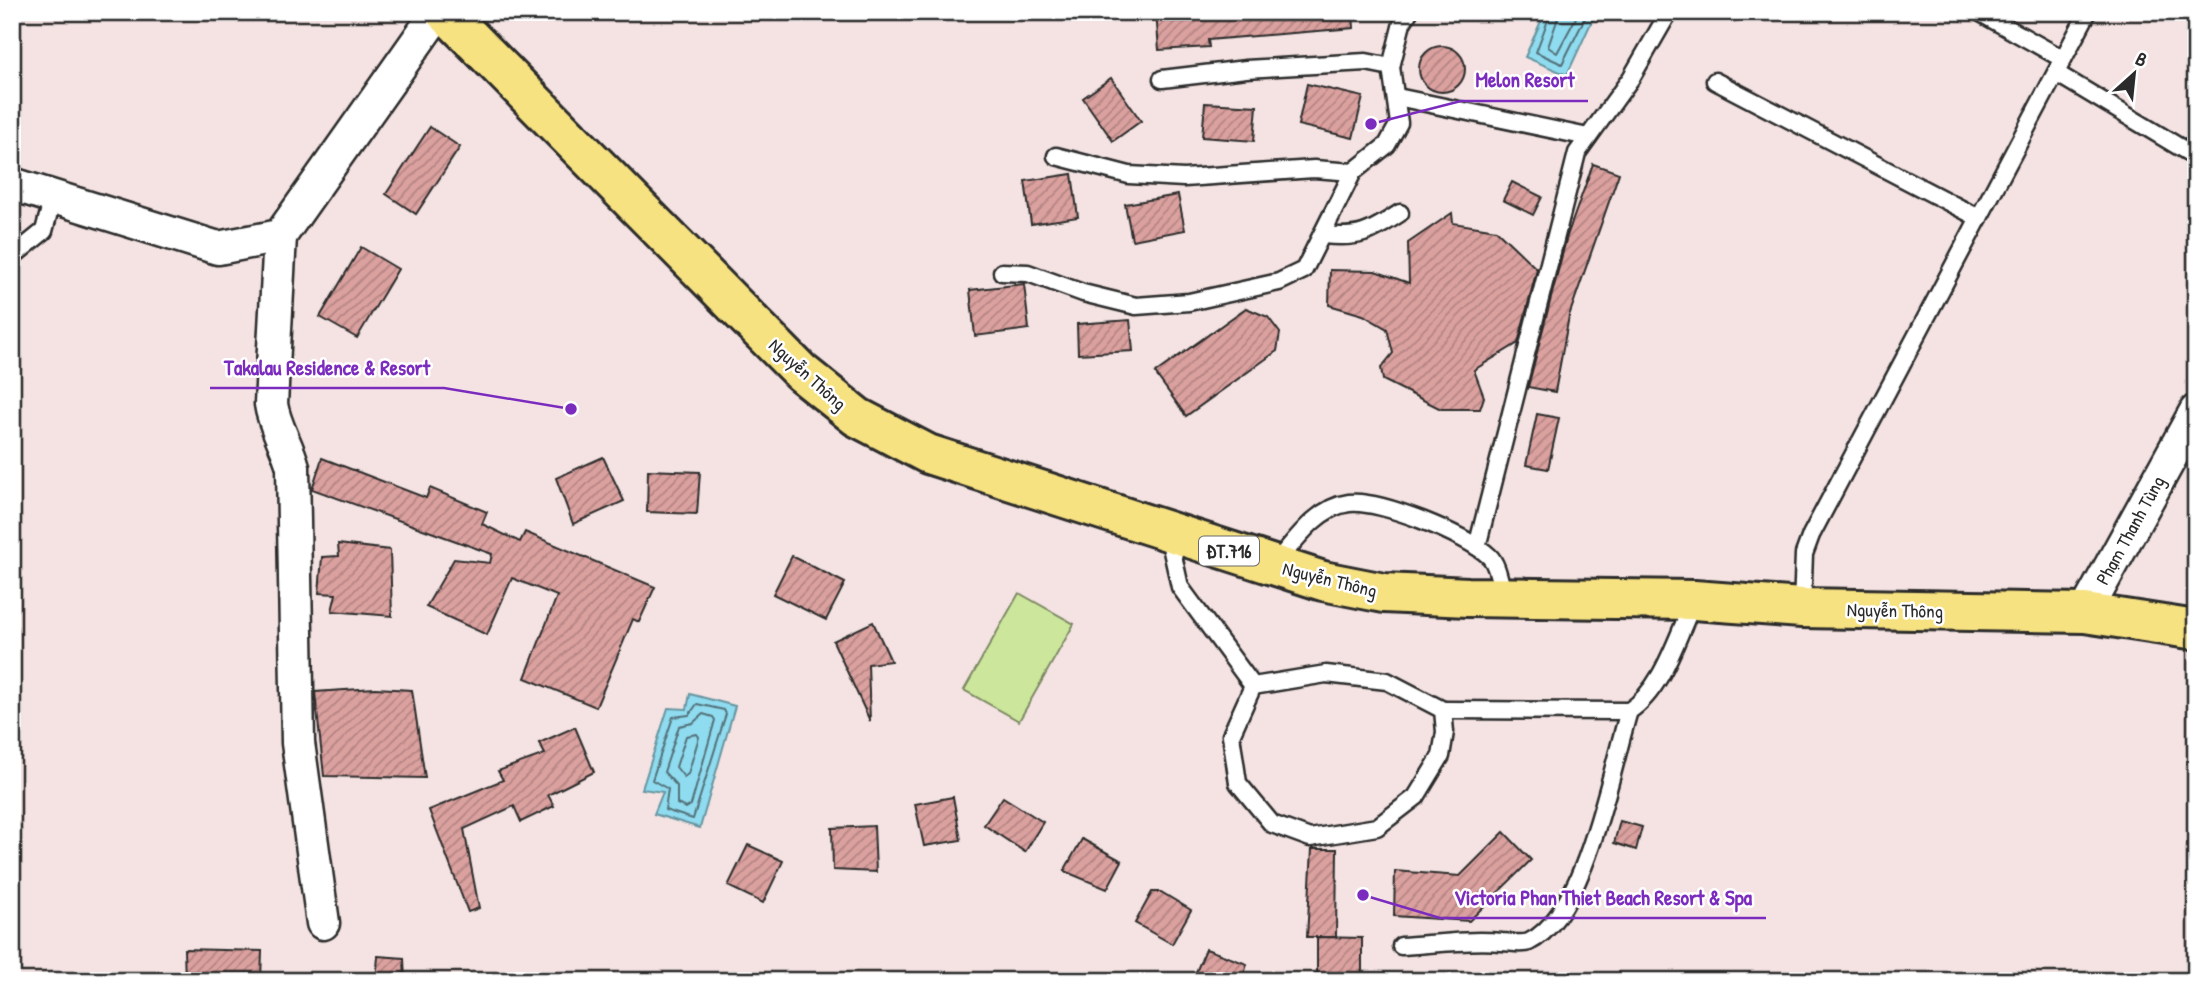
<svg xmlns="http://www.w3.org/2000/svg" width="2208" height="993" viewBox="0 0 2208 993" font-family="'Patrick Hand',sans-serif">
<style>
.garden{fill:#cce69c;stroke:#7c8864;stroke-width:2}
.water{fill:#8fdbef;stroke:#6795a1;stroke-width:2}
.lines{fill:none;stroke-linecap:round;stroke-linejoin:round}
.shore{stroke:#537179;stroke-width:2}
.building{fill:url(#building-hatch);stroke:#2b2b2b;stroke-width:2}
.service-casing{stroke:#2b2b2b;stroke-width:21}
.minor-casing{stroke:#2b2b2b;stroke-width:37}
.primary-casing{stroke:#2b2b2b;stroke-width:44}
.service{stroke:#fff;stroke-width:16}
.minor{stroke:#fff;stroke-width:32}
.primary{stroke:#f7e281;stroke-width:38}
.labels{text-anchor:middle;dominant-baseline:central;stroke-width:5;stroke-linejoin:round;paint-order:stroke}
.shield{fill:#fff;stroke:#6b6b6b;stroke-width:2}
.shield-label{font-size:18px;font-weight:bold;fill:#2b2b2b}
.street-label{font-size:19px;fill:#2b2b2b;stroke:#fff}
.leader{fill:none;stroke:#7b2cbf;stroke-width:2.5}
.callout-dot{fill:#7b2cbf;stroke:#fff;stroke-width:2.5}
.callout-label{font-size:21px;text-anchor:middle;font-weight:bold;fill:#7b2cbf;stroke:#fff;stroke-width:5;stroke-linejoin:round;paint-order:stroke}
</style>
<defs>
<pattern id="building-hatch" width="6" height="6" patternUnits="userSpaceOnUse" patternTransform="scale(1.75)"><rect width="6" height="6" fill="#dba19f"/><path d="M-1 1l2-2M0 6l6-6M5 7l2-2" fill="none" stroke="#b28382"/></pattern>
</defs>
<rect width="100%" height="100%" fill="#f4e3e2"/>
<filter id="ink" filterUnits="userSpaceOnUse"><feTurbulence type="fractalNoise" baseFrequency=".0143" numOctaves="2"/><feDisplacementMap in="SourceGraphic" scale="14" xChannelSelector="R" yChannelSelector="G"/><feConvolveMatrix kernelMatrix="1 2 1 2 8 2 1 2 1" color-interpolation-filters="sRGB"/></filter>
<g filter="url(#ink)">
<path class="garden" d="M1019,593L1074,624L1019,721L964,690Z"/>
<g class="water">
<path d="M1545,12H1596L1567,75L1525,57Z"/>
<path d="M690,694L735,706L700,828L654,814L663,792L642,789L668,708L687,709Z"/>
</g>
<g class="lines">
<g class="shore">
<path d="M1551,12L1536,52L1562,64L1588,12"/>
<path d="M1560,12L1548,47L1557,53L1579,12"/>
<path d="M697,704L724,710L726,714L693,819L665,810L668,789L652,780L673,717L689,715Z"/>
<path d="M703,714L713,717L715,720L691,805L686,808L677,804V786L664,772L679,726L693,723Z"/>
<path d="M697,734L699,737L688,774L684,777L676,767L686,736Z"/>
</g>
</g>
<g class="building">
<path d="M1156,12H1353L1354,28L1208,40L1209,47L1159,50Z"/>
<circle cx="1442" cy="69" r="23"/>
<path d="M1111,78L1141,121L1113,141L1083,98Z"/>
<path d="M1307,84L1363,97L1353,138L1298,125Z"/>
<path d="M1205,103L1257,106L1254,141L1202,137Z"/>
<path d="M430,127L460,147L416,214L386,194Z"/>
<path d="M1593,164L1619,173L1569,316L1555,392L1528,387L1567,236Z"/>
<path d="M1072,174L1078,217L1031,224L1025,181Z"/>
<path d="M1512,182L1542,197L1533,215L1503,200Z"/>
<path d="M1178,195L1185,230L1132,240L1125,204Z"/>
<path d="M1452,213L1453,223L1496,230L1537,269L1518,343L1474,370L1484,397L1480,409H1441L1383,380L1381,368L1393,353L1387,329L1363,315L1329,305L1330,270L1375,271L1409,283L1408,243Z"/>
<path d="M361,247L398,269L357,338L320,317Z"/>
<path d="M1024,284L1029,329L975,336L970,290Z"/>
<path d="M1246,308L1268,317L1280,333L1277,351L1186,416L1155,373Z"/>
<path d="M1130,320L1133,351L1078,354L1077,324Z"/>
<path d="M1537,414L1559,418L1548,469L1526,465Z"/>
<path d="M603,457L624,501L573,524L556,478Z"/>
<path d="M322,458L426,498L430,488L487,512L482,524L520,542L525,532L655,587L639,622L633,619L596,707L525,678L557,596L512,578L487,635L426,607L454,559L490,563L492,554L312,489Z"/>
<path d="M648,470L700,472L697,514L647,512Z"/>
<path d="M338,544L390,550L392,616L332,611L336,594L319,593L322,557L339,556Z"/>
<path d="M792,556L845,583L826,620L773,594Z"/>
<path d="M873,622L891,661L868,664L870,721L833,641Z"/>
<path d="M375,688L412,690L425,778L324,776L315,692Z"/>
<path d="M575,727L594,772L548,795L554,806L521,822L514,806L464,829L479,908L468,912L429,810L503,780L498,771L545,754L539,743Z"/>
<path d="M953,797L961,840L924,846L915,804Z"/>
<path d="M1003,797L1043,822L1025,852L984,825Z"/>
<path d="M1620,821L1642,827L1636,850L1614,843Z"/>
<path d="M874,826L876,872L833,870L832,828Z"/>
<path d="M1504,832L1531,860L1469,921L1394,916L1395,871L1460,876Z"/>
<path d="M1082,839L1122,861L1107,889L1064,871Z"/>
<path d="M748,845L783,861L763,903L728,886Z"/>
<path d="M1312,849H1337L1336,937H1307Z"/>
<path d="M1152,892H1161L1191,910L1172,944L1135,923Z"/>
<path d="M1317,937L1362,938V981H1317Z"/>
<path d="M184,949L262,951L261,981H185Z"/>
<path d="M1206,949L1247,964L1242,981H1192Z"/>
<path d="M378,956L404,958L405,981H376Z"/>
</g>
<g class="lines">
<defs>
<g id="service">
<path d="M1979,12L2063,59"/>
<path d="M2056,73L2196,157"/>
<path d="M1162,79L1246,69L1366,62L1391,67"/>
<path d="M1715,81L1979,218"/>
<path d="M1397,97L1588,137"/>
<path d="M1056,156L1129,175L1184,178L1314,169L1353,172"/>
<path d="M1323,235C1360,239 1369,233 1400,213"/>
<path d="M12,257L44,231L53,197"/>
<path d="M1002,272L1028,273L1083,293L1136,306L1189,302L1279,282L1304,270L1353,172L1387,145L1399,123L1391,67L1402,23L1409,12"/>
<path d="M1168,533L1180,587L1253,686L1231,735L1238,783L1272,824L1310,838L1377,827L1416,797L1441,756L1445,732L1443,710L1387,681L1326,674L1253,686"/>
<path d="M1477,547L1577,153L1631,78L1669,12"/>
<path d="M1275,564C1295,541 1317,507 1349,503C1379,499 1467,535 1489,556C1498,564 1500,585 1504,596"/>
<path d="M1802,608L1804,554L1811,535L2088,12"/>
<path d="M1443,710L1629,711C1663,689 1677,636 1694,601"/>
<path d="M1401,946C1434,944 1469,939 1502,942C1510,942 1521,945 1529,942C1586,915 1611,769 1629,711"/>
</g>
<g id="minor">
<path d="M12,184L218,248L280,236L438,12"/>
<path d="M280,236L271,404C274,426 287,444 293,467L298,743L323,923"/>
<path d="M2085,613L2196,411"/>
</g>
<path id="primary" d="M445,12L801,372L857,417L928,454L1323,581L1384,593L1468,597L1694,600L1802,608L2085,613L2196,630"/>
</defs>
<use href="#service" class="service-casing"/>
<use href="#minor" class="minor-casing"/>
<use href="#primary" class="primary-casing"/>
<use href="#service" class="service"/>
<use href="#minor" class="minor"/>
<use href="#primary" class="primary"/>
</g>
</g>
<g class="labels">
<rect class="shield" x="1199" y="536.5" width="60" height="29" rx="5"/>
<g class="shield-label">
<text x="1229" y="551">ĐT.716</text>
</g>
<g class="street-label">
<text transform="translate(808 374) rotate(42)">Nguyễn Thông</text>
<text transform="translate(2130 530) rotate(-61)">Phạm Thanh Tùng</text>
<text transform="translate(1330 579) rotate(14)">Nguyễn Thông</text>
<text transform="translate(1895 610) rotate(1)">Nguyễn Thông</text>
</g>
</g>
<path class="leader" d="M1371 124L1461 101H1588M571 409L444 388H210M1363 895L1440 918H1766"/>
<g class="callout-dot">
<circle cx="1371" cy="124" r="7"/>
<circle cx="571" cy="409" r="7"/>
<circle cx="1363" cy="895" r="7"/>
</g>
<g class="callout-label">
<text x="1525" y="87">Melon Resort</text>
<text x="327" y="375">Takalau Residence &amp; Resort</text>
<text x="1603" y="905">Victoria Phan Thiet Beach Resort &amp; Spa</text>
</g>
<rect width="2208" height="993" fill="none" stroke="#fff" stroke-width="42"/>
<rect x="21" y="21" width="2166" height="951" fill="none" stroke="#2b2b2b" stroke-width="2.5" filter="url(#ink)"/>
<g transform="translate(2134 74) rotate(27)" stroke="#ffffff" stroke-width="5" paint-order="stroke">
<path d="M0-5L12 26L0 18L-12 26Z" fill="#2b2b2b"/>
<text y="-10" font-size="19" font-weight="bold" text-anchor="middle" fill="#2b2b2b">B</text>
</g>
</svg>
